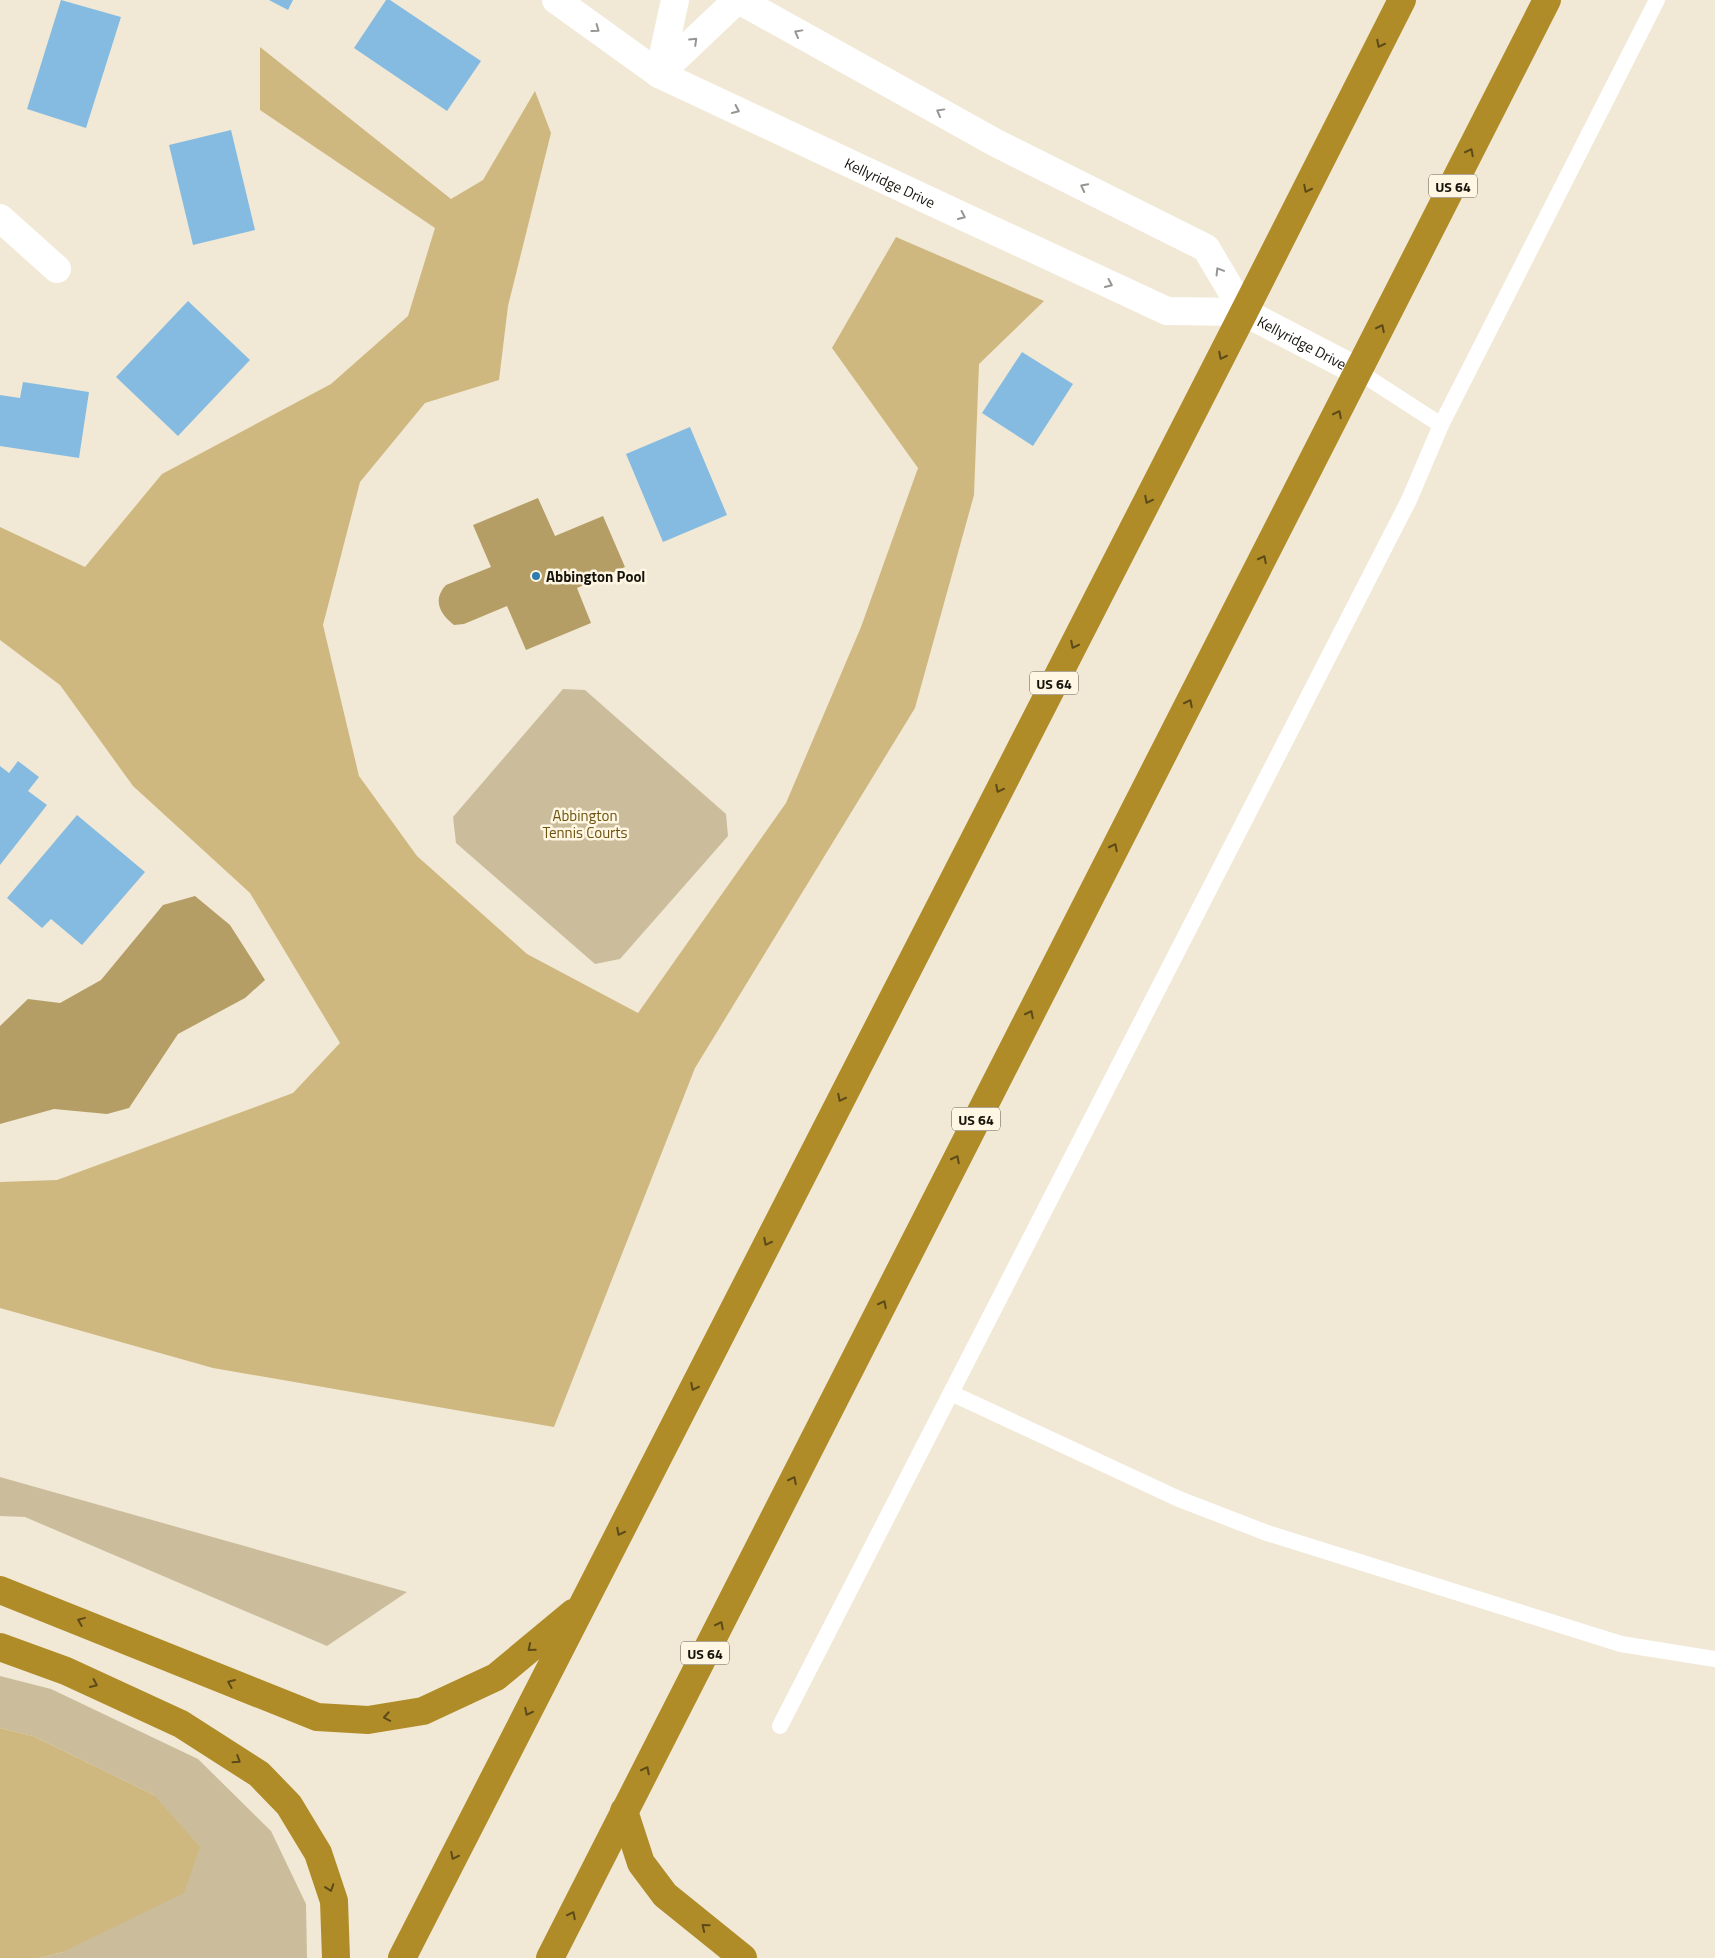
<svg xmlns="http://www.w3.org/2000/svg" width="1715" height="1958" viewBox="0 0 1715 1958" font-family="'Titillium Web',sans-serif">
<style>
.green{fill:#cbbd9c}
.forest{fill:#cfb87f}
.water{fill:#b59e66}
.building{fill:#85bbe1}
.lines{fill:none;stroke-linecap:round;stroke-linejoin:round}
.lane{stroke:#fff;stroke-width:16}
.street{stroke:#fff;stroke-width:28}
.highway{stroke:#b08c28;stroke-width:28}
.oneway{stroke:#979592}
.oneway2{stroke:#5c4a19}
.poi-dot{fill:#2d7eaf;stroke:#fff6e3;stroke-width:2}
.labels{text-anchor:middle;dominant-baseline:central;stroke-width:5;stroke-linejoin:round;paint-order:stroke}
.shield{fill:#fff6e3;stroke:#5d584d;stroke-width:1}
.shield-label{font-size:14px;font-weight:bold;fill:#17140d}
.street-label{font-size:15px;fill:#17140d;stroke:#fff6e3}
.poi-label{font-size:15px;font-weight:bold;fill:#17140d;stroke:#fff6e3;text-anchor:start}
.park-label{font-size:15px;fill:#6b530e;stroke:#fff6e3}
</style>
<rect width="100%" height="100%" fill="#f1e9d6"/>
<g class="green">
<path d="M563,689L585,690L726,814L728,836L620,959L595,964L456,843L453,817Z"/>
<path d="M0,1477L407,1592L327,1646L25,1517L0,1516Z"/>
<path d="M0,1676L51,1689L198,1759L271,1831L306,1904L307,1958H39L63,1952L154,1795L33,1736L0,1728Z"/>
</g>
<g class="forest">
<path d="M260,47L451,199L483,180L535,91L551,133L508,306L499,380L425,403L360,482L323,625L359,776L417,856L527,954L638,1013L786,803L861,627L918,468L832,348L896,237L1044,301L979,364L974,495L915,708L695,1068L554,1427L213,1368L0,1308V1182L57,1180L293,1093L340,1043L250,893L133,786L60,685L0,640V527L85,567L162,474L331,384L408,316L435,228L260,110Z"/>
<path d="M0,1728L33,1736L154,1795L200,1847L184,1893L63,1952L39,1958H0Z"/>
</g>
<g class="water">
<path d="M538,498L555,536L603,516L625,567L577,588L591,623L526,650L507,606L464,624L454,625C440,614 432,600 446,585L491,567L473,525Z"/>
<path d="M195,896L230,925L265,980L245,998L178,1034L129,1108L107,1114L54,1109L0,1124V1026L28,999L60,1003L101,980L163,905Z"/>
</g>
<g class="building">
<path d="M61,0L121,17L86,128L27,109Z"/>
<path d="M269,0H293L288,10Z"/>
<path d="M386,0H390L481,61L447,111L354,48Z"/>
<path d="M231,130L255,230L193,245L169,145Z"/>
<path d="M188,301L250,360L178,436L116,377Z"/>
<path d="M1022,352L1073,384L1033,446L982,413Z"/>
<path d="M23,382L89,392L79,458L0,446V395L20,398Z"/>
<path d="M690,427L727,515L663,542L626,454Z"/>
<path d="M18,761L39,777L28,791L47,805L0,865V766L9,773Z"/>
<path d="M77,815L145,872L82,945L51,919L42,928L7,898Z"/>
</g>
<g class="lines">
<g class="lane">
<path d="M1359,372L1441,425L1657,0"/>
<path d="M951,1393L1179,1499L1267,1533L1621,1644L1715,1659"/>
<path d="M780,1726L1409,500L1441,425"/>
</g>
<g class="street">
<path id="s1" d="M556,0L659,74L945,208L1167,311L1244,312L1359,372"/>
<path d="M739,0L996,143L1206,248L1244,312"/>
<path d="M659,74L737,0"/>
<path d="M659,74L675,0"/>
<path d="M0,218L57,269"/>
</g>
<g class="highway">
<path d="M0,1590L317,1717L368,1720L423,1711L496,1677L573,1613"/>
<path d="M0,1647L66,1671L181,1724L259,1774L289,1805L318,1853L334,1901L336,1958"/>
<path d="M624,1811L641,1863L665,1895L743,1958"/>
<path d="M402,1958L1244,312L1402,0"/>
<path d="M550,1958L1547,0"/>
</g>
</g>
<defs><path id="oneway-chevron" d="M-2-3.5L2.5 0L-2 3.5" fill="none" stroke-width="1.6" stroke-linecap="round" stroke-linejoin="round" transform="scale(1.25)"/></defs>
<g class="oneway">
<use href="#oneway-chevron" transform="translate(596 29) rotate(36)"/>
<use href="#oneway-chevron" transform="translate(798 33) rotate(-151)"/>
<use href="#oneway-chevron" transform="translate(694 41) rotate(-44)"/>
<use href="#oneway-chevron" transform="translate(736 110) rotate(25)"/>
<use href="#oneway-chevron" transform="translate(940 112) rotate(-151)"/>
<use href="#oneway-chevron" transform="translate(1084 187) rotate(-153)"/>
<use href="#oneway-chevron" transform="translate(962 216) rotate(25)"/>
<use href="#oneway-chevron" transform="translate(1219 271) rotate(-121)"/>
<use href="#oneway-chevron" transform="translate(1109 284) rotate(25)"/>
</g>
<g class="oneway2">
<use href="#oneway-chevron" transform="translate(1380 44) rotate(117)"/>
<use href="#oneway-chevron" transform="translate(1470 152) rotate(-63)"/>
<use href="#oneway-chevron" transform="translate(1307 189) rotate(117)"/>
<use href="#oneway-chevron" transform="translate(1381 328) rotate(-63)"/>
<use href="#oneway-chevron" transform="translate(1222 356) rotate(117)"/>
<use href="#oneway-chevron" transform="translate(1338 414) rotate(-63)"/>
<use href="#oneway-chevron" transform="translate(1148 500) rotate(117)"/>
<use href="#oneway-chevron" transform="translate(1263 559) rotate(-63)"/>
<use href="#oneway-chevron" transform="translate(1074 645) rotate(117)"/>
<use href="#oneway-chevron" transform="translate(1189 703) rotate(-63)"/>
<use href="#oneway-chevron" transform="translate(999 789) rotate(117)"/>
<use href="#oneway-chevron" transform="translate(1114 847) rotate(-63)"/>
<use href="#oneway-chevron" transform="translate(1030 1014) rotate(-63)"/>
<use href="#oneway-chevron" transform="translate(841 1098) rotate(117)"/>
<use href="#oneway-chevron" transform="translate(956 1159) rotate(-63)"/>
<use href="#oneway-chevron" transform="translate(767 1242) rotate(117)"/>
<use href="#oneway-chevron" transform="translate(883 1304) rotate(-63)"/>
<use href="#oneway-chevron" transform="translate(694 1387) rotate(117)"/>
<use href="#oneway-chevron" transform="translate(793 1480) rotate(-63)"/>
<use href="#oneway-chevron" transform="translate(620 1532) rotate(117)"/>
<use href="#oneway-chevron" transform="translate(81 1621) rotate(-158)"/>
<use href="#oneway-chevron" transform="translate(720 1625) rotate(-63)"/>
<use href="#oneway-chevron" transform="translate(531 1648) rotate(140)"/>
<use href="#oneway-chevron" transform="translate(231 1683) rotate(-157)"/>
<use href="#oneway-chevron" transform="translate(94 1684) rotate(25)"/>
<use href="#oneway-chevron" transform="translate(528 1712) rotate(117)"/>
<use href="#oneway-chevron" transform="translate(387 1717) rotate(170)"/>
<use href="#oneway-chevron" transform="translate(237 1760) rotate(33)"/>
<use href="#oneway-chevron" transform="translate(646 1770) rotate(-63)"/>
<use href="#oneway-chevron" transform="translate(454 1856) rotate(117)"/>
<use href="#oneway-chevron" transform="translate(330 1888) rotate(71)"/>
<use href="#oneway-chevron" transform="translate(572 1915) rotate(-63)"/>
<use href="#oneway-chevron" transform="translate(705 1927) rotate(-141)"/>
</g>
<circle class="poi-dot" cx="536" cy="576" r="5"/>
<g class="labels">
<g class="shield">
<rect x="1429" y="174.5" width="48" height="23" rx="4"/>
<rect x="1030" y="671.5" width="48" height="23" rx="4"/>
<rect x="952" y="1107.5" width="48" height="23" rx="4"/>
<rect x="681" y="1641.5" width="48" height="23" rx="4"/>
</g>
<g class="shield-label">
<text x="1453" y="186">US 64</text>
<text x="1054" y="683">US 64</text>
<text x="976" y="1119">US 64</text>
<text x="705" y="1653">US 64</text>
</g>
<g class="street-label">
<text stroke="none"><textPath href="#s1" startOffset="382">Kellyridge Drive</textPath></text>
<text stroke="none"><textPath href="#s1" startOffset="830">Kellyridge Drive</textPath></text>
</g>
<g class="poi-label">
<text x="546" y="576">Abbington Pool</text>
</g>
<g class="park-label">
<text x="585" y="815">Abbington<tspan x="585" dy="17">Tennis Courts</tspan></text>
</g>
</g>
</svg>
